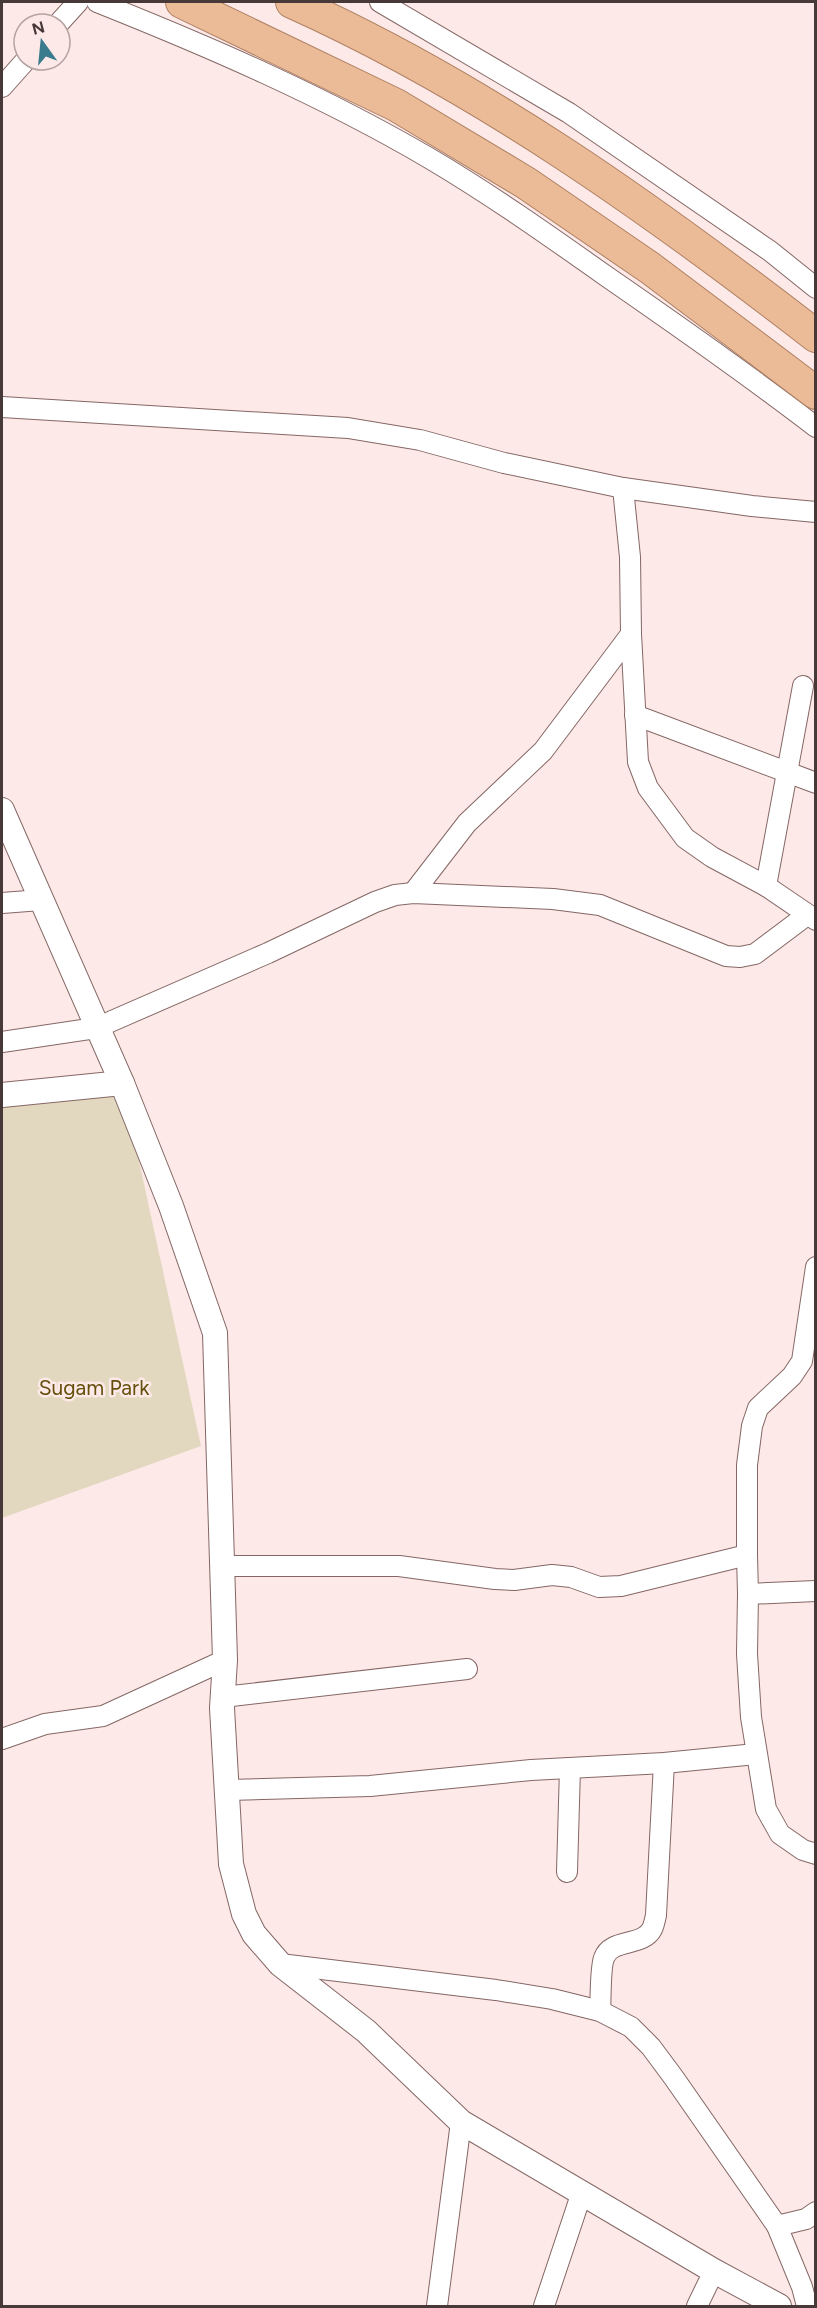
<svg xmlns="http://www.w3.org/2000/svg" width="817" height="2308" viewBox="0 0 817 2308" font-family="Figtree,sans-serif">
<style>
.green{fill:#e2d8bf}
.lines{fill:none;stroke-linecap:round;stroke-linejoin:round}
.minor-casing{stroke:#846765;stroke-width:22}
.tertiary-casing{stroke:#846765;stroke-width:26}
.trunk-casing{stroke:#ae8164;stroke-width:34}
.minor{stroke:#fff;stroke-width:20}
.tertiary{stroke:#fff;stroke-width:24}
.trunk{stroke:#ebba96;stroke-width:32}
.labels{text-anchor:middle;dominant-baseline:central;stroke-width:5;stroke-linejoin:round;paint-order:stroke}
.park-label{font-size:21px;fill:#644f0b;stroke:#fde9e7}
</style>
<rect width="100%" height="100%" fill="#fde9e7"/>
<path class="green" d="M122,1083L201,1446L2,1518V1095Z"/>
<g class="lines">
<defs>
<g id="minor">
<path d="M97,2C210,47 323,96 429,158C490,194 548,235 606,276C677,325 747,374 816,427"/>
<path d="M380,2L569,113L770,251L816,288"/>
<path d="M58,24L78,2"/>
<path d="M2,87L26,60"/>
<path d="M2,407L348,428L420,440L504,463L623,488L752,506L816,512"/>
<path d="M623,488L630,557L631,634L638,762L648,788L685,838L712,857L766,886L816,920"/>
<path d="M635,715L816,783"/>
<path d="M766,886L803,686"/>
<path d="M413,893L467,823L543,751L631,634"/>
<path d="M2,903L41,900"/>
<path d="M2,1042L96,1028L268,953L375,902L395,895L413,893L553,899L600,905L726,956L740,957L755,954L807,915"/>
<path d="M816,1267L802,1361L792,1376L758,1408L752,1426L747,1465V1555L748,1594L747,1654L751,1717L766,1809L780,1834L803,1850L816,1854"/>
<path d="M222,1566H399L495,1579L514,1580L552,1575L571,1577L599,1587L621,1586L747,1555"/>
<path d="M748,1594L816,1591"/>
<path d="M223,1697L467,1669"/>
<path d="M2,1739L45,1724L103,1716L225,1660"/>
<path d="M228,1790L370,1786L531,1770L664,1763L756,1754"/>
<path d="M567,1872L570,1768"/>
<path d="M280,1964L496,1990L552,1999L600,2011L631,2027L651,2047L674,2078L777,2226L802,2287L807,2306"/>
<path d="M600,2011C601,1999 600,1968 604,1958C611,1938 643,1947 652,1929C654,1925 655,1920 656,1915L664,1763"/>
<path d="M777,2226L806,2219L816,2212"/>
<path d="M437,2306L461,2122"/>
<path d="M544,2306L582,2192"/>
<path d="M697,2306L714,2271"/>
</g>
<g id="tertiary">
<path d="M2,810L122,1083L171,1206L215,1333L225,1660L222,1708L231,1864L244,1914L254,1934L280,1964L366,2031L461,2122L714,2271L779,2306"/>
<path d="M2,1095L122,1083"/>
</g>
<g id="trunk">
<path d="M182,2L396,105L526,183L650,268L816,393"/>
<path d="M292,2C481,87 652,209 816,336"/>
</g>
</defs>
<use href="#minor" class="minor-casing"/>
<use href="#tertiary" class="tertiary-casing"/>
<use href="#trunk" class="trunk-casing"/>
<use href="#minor" class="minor"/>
<use href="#tertiary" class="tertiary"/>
<use href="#trunk" class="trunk"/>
</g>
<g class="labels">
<g class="park-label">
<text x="94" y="1387">Sugam Park</text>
</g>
</g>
<rect width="817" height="2308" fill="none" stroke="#463938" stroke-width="6"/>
<g transform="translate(42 42) rotate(345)"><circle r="28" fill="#fde9e7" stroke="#b4a3a1" stroke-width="1.5"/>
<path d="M0-4.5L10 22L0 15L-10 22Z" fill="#3a7c8e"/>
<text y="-9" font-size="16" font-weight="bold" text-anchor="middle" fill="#463938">N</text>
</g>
</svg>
